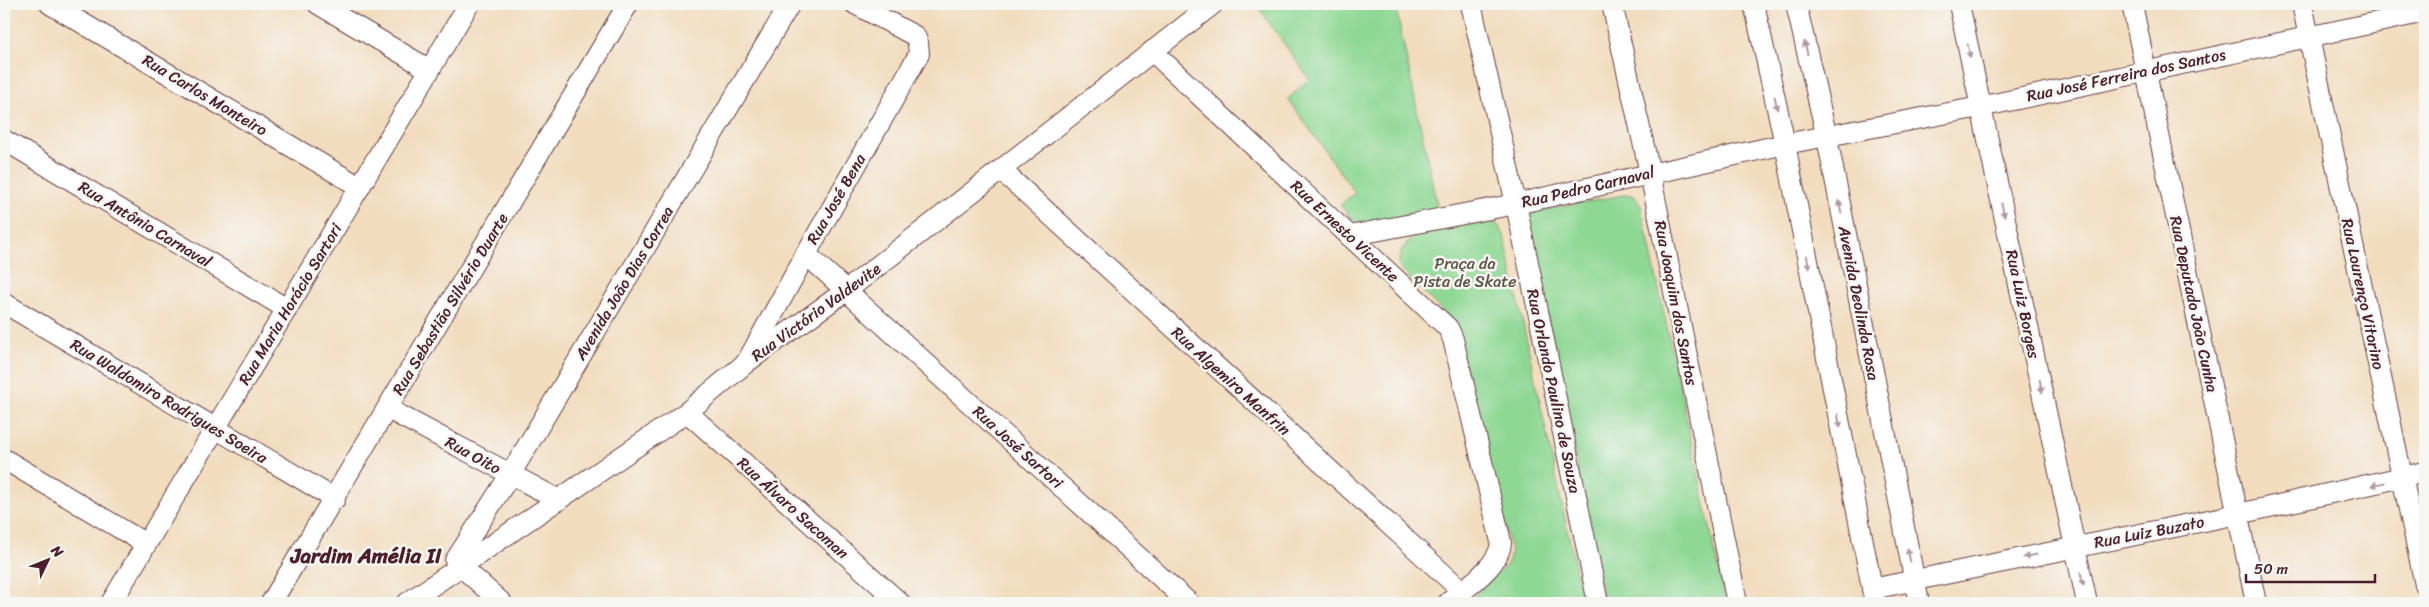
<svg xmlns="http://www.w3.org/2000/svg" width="2429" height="607" viewBox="0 0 2429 607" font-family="Sriracha,sans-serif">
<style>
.green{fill:#8fd894;stroke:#6c7c60}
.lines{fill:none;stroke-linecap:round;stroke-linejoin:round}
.minor-casing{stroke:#633b41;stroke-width:22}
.minor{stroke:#fff;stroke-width:20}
.oneway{fill:#ae9aa0}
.labels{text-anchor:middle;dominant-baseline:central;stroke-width:5;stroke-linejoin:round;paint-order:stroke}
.street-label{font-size:16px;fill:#4a1f2b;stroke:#f6f6f2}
.park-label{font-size:16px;fill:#5f564a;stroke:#f6f6f2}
.district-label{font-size:21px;font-weight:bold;fill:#4a1f2b;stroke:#f6f6f2}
</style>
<rect width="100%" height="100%" fill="#f6f6f2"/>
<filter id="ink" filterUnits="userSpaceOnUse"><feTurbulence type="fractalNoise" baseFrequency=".02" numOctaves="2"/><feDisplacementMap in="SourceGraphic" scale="10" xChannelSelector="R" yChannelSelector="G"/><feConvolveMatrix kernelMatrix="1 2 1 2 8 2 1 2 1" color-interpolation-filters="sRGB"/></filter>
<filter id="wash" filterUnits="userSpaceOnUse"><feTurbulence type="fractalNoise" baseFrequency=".0096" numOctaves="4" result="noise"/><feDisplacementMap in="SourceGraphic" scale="20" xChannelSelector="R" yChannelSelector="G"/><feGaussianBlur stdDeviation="1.12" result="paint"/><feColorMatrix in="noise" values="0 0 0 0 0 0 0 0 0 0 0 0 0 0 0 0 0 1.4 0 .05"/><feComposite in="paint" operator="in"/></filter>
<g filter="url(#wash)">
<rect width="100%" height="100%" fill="#f2dcbe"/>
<g class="green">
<path d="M1256,4H1395L1438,210L1359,226L1340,205L1355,193L1288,99L1309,79Z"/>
<path d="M1628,194L1636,197L1641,206L1726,603H1604L1528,219L1535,212Z"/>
<path d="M1487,220L1498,225L1504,235L1583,603H1466L1505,567L1509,561L1511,551L1454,323L1401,270L1399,262L1402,249L1414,236Z"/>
</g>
</g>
<g filter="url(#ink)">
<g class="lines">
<defs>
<g id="minor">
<path d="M50,4L360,187"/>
<path d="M318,4L430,70"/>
<path d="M1471,4L1516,204L1598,603"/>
<path d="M1612,4L1650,173L1737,603"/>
<path d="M1754,4L1785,144L1875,603"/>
<path d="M1796,4L1827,138L1919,603"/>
<path d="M1959,4L2087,603"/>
<path d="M2132,4L2256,603"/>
<path d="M2302,4L2425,585"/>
<path d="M1152,51L1448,328L1453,339L1501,542C1500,566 1465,588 1448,603"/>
<path d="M4,140L287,309"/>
<path d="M1001,170L1462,591"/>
<path d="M1349,236L1516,204L1785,144L1980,107L2425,12"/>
<path d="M806,254L1189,603"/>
<path d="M4,303L335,499"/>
<path d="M749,358L806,254L919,54L918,43L915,36L855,4"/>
<path d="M388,409L559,500"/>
<path d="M687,412L900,603"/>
<path d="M4,459L146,544"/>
<path d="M1872,589L2238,514L2425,472"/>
<path d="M111,603L469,4"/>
<path d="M271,603L628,4"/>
<path d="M407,603L687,412L747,362L847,290L1213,4"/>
<path d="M502,603L455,561L510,475L790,4"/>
</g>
</defs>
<use href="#minor" class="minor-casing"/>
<use href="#minor" class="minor"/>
</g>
<defs><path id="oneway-solid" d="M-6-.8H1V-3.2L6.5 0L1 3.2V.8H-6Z" transform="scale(1.25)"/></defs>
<g class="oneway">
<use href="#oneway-solid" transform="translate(1806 48) rotate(-103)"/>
<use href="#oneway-solid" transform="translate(1969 51) rotate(78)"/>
<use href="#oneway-solid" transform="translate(1776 103) rotate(78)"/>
<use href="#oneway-solid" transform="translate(1840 207) rotate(-101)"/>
<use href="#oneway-solid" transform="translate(2003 210) rotate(78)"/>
<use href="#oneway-solid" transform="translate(1808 262) rotate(79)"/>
<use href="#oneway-solid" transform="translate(2041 386) rotate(78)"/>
<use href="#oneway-solid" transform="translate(1839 421) rotate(79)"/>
<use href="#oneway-solid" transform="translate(2378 484) rotate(168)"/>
<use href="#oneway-solid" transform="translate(1909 555) rotate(-101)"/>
<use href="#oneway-solid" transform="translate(2030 556) rotate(168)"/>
<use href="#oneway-solid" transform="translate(2082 579) rotate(78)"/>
</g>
</g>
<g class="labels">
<g class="street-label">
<text transform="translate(2126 75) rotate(-12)">Rua José Ferreira dos Santos</text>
<text transform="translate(205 95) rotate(31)">Rua Carlos Monteiro</text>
<text transform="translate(1588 187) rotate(-13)">Rua Pedro Carnaval</text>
<text transform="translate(836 199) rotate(-60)">Rua José Bena</text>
<text transform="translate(145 224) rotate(31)">Rua Antônio Carnaval</text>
<text transform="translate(1345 231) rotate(43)">Rua Ernesto Vicente</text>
<text transform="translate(624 283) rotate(-59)">Avenida João Dias Correa</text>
<text transform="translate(2363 294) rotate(78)">Rua Lourenço Vitorino</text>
<text transform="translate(1676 303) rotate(79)">Rua Joaquim dos Santos</text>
<text transform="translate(1859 303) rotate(79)">Avenida Deolinda Rosa</text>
<text transform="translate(290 304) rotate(-59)">Rua Maria Horácio Sartori</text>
<text transform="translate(450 304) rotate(-59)">Rua Sebastião Silvério Duarte</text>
<text transform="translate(2023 304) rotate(78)">Rua Luiz Borges</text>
<text transform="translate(2194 304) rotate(78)">Rua Deputado João Cunha</text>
<text transform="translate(816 312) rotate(-36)">Rua Victório Valdevite</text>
<text transform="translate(1231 381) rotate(42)">Rua Algemiro Manfrin</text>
<text transform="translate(1554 391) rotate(78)">Rua Orlando Paulino de Souza</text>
<text transform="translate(169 401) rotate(31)">Rua Waldomiro Rodrigues Soeira</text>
<text transform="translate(1018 447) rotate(42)">Rua José Sartori</text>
<text transform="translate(473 455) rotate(29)">Rua Oito</text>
<text transform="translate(793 508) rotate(42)">Rua Álvaro Sacoman</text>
<text transform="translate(2149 532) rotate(-11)">Rua Luiz Buzato</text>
</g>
<g class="park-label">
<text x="1465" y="263">Praça da<tspan x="1465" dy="18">Pista de Skate</tspan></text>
</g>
<g class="district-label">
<text x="366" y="556">Jardim Amélia II</text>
</g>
</g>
<rect width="2429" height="607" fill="none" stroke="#f6f6f2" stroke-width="20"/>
<g transform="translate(48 560) rotate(47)" stroke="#f6f6f2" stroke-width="4" paint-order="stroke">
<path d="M0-4L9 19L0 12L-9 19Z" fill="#4a1f2b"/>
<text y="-8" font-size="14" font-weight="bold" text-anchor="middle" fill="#4a1f2b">N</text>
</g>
<path d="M2246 574v8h129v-8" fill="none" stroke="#4a1f2b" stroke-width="2.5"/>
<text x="2254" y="574" font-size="15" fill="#4a1f2b" stroke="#f6f6f2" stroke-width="4" paint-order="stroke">50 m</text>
</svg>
